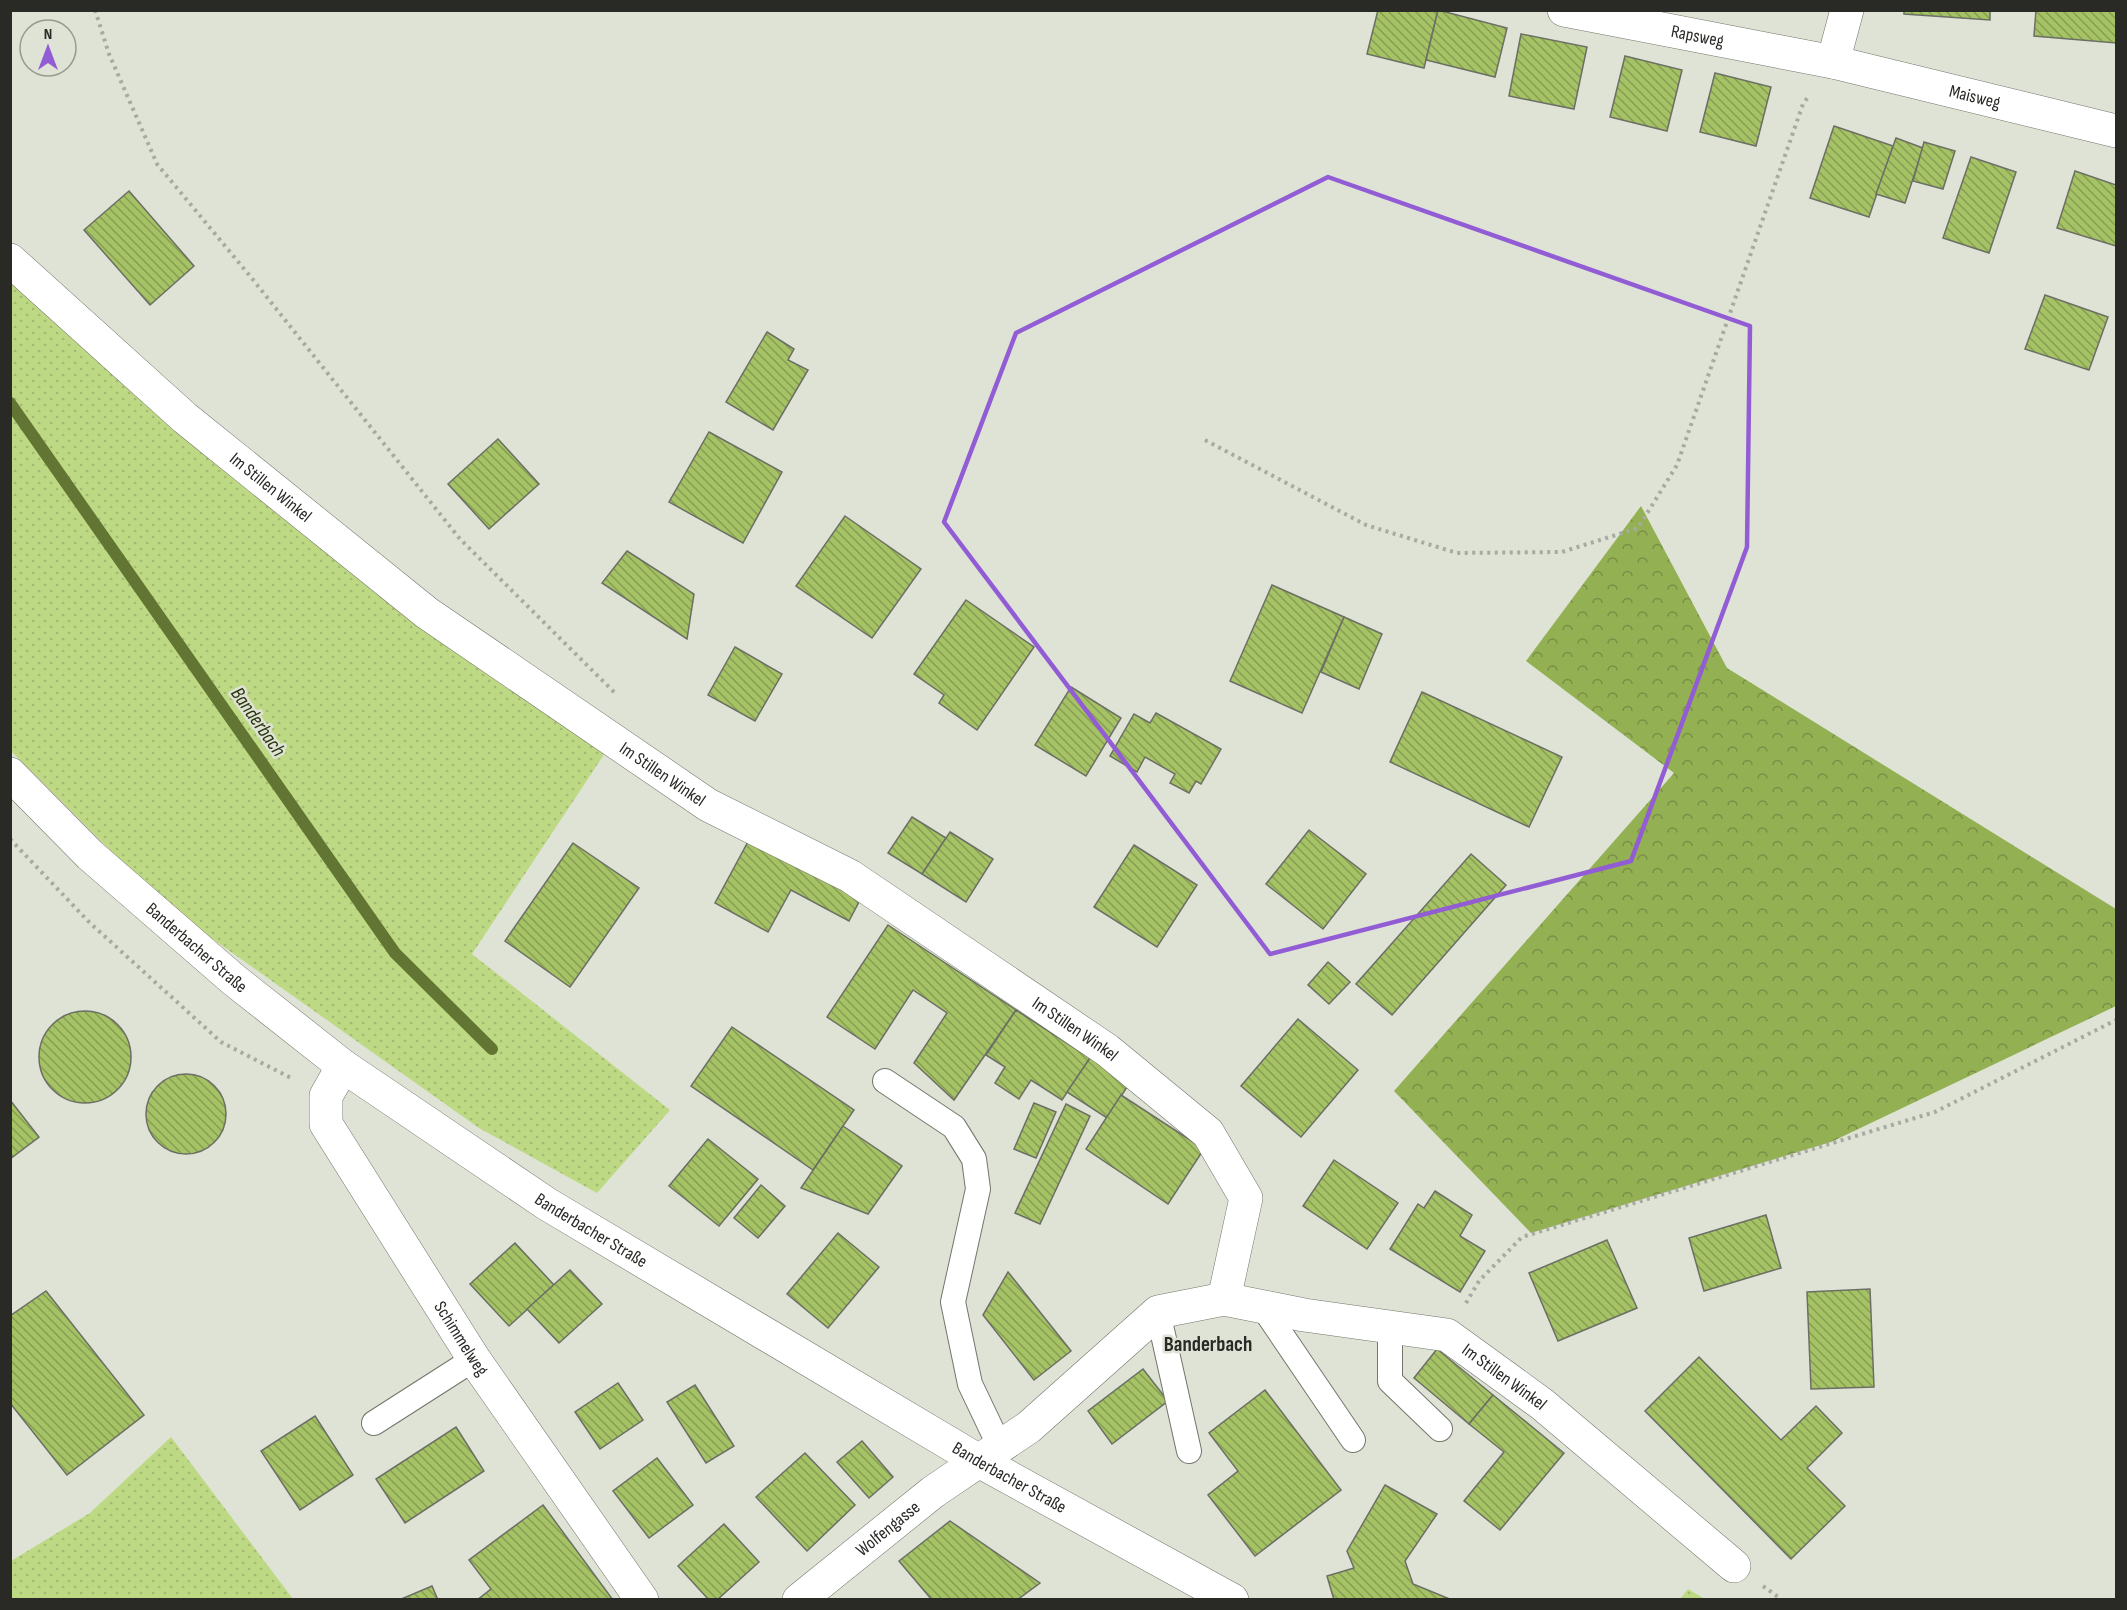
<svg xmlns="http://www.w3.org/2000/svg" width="2127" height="1610" viewBox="0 0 2127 1610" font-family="'Sofia Sans Condensed',sans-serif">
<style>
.grass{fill:url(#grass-dots)}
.forest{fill:url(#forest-crowns)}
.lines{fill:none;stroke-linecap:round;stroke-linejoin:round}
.stream{stroke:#627532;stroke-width:12}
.building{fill:url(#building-back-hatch);stroke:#6b6f64;stroke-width:1.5}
.lane-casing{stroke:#72766b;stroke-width:26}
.street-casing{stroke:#72766b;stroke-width:34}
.secondary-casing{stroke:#72766b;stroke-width:34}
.path{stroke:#a6aaa0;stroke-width:4;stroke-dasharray:3 4.5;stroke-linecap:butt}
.lane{stroke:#fff;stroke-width:24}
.street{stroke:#fff;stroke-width:33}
.secondary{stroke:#fff;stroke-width:33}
.marked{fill:none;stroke:#925cd4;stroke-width:4.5;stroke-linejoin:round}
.labels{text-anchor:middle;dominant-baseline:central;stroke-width:5;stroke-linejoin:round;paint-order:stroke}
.street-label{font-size:18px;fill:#292a26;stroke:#dee3d6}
.water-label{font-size:20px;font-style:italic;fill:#29340d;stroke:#dee3d6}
.quarter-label{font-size:21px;font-weight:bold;fill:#292a26;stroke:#dee3d6}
</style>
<defs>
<pattern id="grass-dots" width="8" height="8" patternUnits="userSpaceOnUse" patternTransform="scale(1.5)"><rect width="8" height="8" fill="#bdd984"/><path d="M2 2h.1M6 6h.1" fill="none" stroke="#a2ba72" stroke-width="1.8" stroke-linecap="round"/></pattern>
<pattern id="forest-crowns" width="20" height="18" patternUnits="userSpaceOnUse" patternTransform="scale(1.5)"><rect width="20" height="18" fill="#93b053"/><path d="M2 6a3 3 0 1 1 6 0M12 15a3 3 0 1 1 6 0" fill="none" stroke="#788f45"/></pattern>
<pattern id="building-back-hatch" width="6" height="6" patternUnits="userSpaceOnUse" patternTransform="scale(1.5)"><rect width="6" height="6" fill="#a5c265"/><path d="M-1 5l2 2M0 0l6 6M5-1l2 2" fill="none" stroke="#869e53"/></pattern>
</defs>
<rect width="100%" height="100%" fill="#dee3d6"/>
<g class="grass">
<path d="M10,249L605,753L472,954L670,1110L597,1193L479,1128L165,905L11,751Z"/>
<path d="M171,1437L293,1599H11V1561L90,1513Z"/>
<path d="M1688,1589L1705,1599H1680Z"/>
</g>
<path class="forest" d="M1641,506L1727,668L2116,909V1006L1831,1142L1531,1233L1394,1091L1674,773L1526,661Z"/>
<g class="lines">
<path class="stream" d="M10,403L395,953L492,1049"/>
</g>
<g class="building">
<path d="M1378,10H1438L1424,68L1367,54Z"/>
<path d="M1438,10L1507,28L1495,77L1426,60Z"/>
<path d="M1904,10H1990V20L1904,14Z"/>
<path d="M2036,10H2116V43L2034,36Z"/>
<path d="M1521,34L1587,47L1574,109L1509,96Z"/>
<path d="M1625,56L1682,70L1667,131L1610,117Z"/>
<path d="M1715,73L1771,87L1756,146L1700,132Z"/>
<path d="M1834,126L1893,146L1869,217L1810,198Z"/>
<path d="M1896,138L1923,148L1905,203L1876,194Z"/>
<path d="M1924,142L1955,151L1943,189L1913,181Z"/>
<path d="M1971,157L2016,172L1989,253L1943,238Z"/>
<path d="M2075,171L2116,185V246L2057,228Z"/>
<path d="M129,191L194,266L150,305L84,230Z"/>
<path d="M2045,295L2108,317L2089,370L2025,349Z"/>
<path d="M767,332L794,349L788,360L808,370L773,430L726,402Z"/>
<path d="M709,432L782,472L743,543L669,502Z"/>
<path d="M498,439L539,484L489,529L448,484Z"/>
<path d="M845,516L921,569L872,638L796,586Z"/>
<path d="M627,551L694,594L687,639L602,583Z"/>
<path d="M1272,585L1344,617L1302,713L1230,681Z"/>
<path d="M966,600L1034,647L977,730L939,703L944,695L914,674Z"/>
<path d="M1344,617L1382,634L1359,689L1321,672Z"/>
<path d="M735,647L782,674L755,721L708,695Z"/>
<path d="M1071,687L1121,718L1086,776L1035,745Z"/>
<path d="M1422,692L1562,757L1529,827L1390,762Z"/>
<path d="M1156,713L1221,749L1201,784L1196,781L1189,793L1170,783L1175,774L1145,757L1137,772L1110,756L1134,714L1150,723Z"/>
<path d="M912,817L946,838L922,874L888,853Z"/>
<path d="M1309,830L1366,874L1323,929L1266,884Z"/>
<path d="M950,832L993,859L966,902L922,874Z"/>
<path d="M750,838L861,898L849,921L791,890L768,932L715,903Z"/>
<path d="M573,843L639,888L570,987L505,941Z"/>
<path d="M1134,845L1197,885L1157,947L1094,907Z"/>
<path d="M1471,854L1506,885L1392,1015L1356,984Z"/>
<path d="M888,925L1016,1010L954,1100L914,1063L947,1013L913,990L875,1049L827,1017Z"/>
<path d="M1328,962L1350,982L1329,1004L1308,985Z"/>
<path d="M1016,1010L1090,1058L1062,1100L1031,1080L1019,1099L995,1083L1005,1067L986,1055Z"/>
<circle cx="85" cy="1057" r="46"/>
<path d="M1298,1019L1358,1070L1301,1137L1241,1086Z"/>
<path d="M732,1027L854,1110L813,1170L691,1086Z"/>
<path d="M1090,1058L1129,1084L1107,1118L1067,1092Z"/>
<circle cx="186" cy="1114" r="40"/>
<path d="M1121,1095L1204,1149L1168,1204L1086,1149Z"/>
<path d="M10,1100L39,1137L10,1159Z"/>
<path d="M1034,1103L1056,1112L1036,1158L1014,1149Z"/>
<path d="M1066,1104L1090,1116L1040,1224L1015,1213Z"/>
<path d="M843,1126L902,1166L868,1214L801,1188Z"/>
<path d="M708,1139L758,1179L719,1226L669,1186Z"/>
<path d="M1334,1160L1398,1203L1367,1249L1303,1206Z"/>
<path d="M761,1185L785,1206L758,1238L734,1218Z"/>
<path d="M1435,1191L1472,1215L1460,1236L1485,1251L1460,1292L1390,1249L1418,1204L1424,1208Z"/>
<path d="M1766,1215L1781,1268L1704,1291L1689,1238Z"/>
<path d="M838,1233L879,1267L828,1328L787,1294Z"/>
<path d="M1607,1240L1637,1308L1558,1341L1529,1273Z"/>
<path d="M515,1243L554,1285L509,1326L470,1284Z"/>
<path d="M570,1270L602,1304L559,1343L527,1309Z"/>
<path d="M1008,1272L1071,1351L1034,1380L983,1315Z"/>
<path d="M1870,1289L1874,1387L1811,1389L1807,1292Z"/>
<path d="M46,1291L144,1415L67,1475L10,1403V1316Z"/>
<path d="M1437,1349L1493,1395L1469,1424L1414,1378Z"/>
<path d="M1699,1357L1781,1440L1816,1406L1842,1433L1807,1468L1845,1506L1791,1559L1645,1411Z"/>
<path d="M1143,1369L1168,1401L1112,1444L1088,1411Z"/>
<path d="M618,1383L643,1420L600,1449L575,1412Z"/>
<path d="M695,1385L734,1446L706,1463L667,1402Z"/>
<path d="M1265,1390L1341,1490L1255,1556L1208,1495L1238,1471L1209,1433Z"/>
<path d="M1493,1395L1564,1453L1500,1530L1464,1501L1504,1452L1469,1424Z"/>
<path d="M315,1416L353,1475L300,1510L261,1451Z"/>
<path d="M456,1427L484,1471L405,1523L376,1479Z"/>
<path d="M862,1441L893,1477L869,1498L837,1462Z"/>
<path d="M805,1453L855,1505L807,1551L756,1497Z"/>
<path d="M657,1458L693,1505L649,1538L613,1491Z"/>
<path d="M1385,1485L1437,1514L1405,1561L1413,1584L1452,1600H1334L1327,1576L1354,1568L1347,1551Z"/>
<path d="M543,1505L613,1600H477L491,1589L469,1560Z"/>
<path d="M950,1521L1040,1583L1017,1600H932L899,1561Z"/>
<path d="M724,1524L759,1562L717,1600H709L678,1566Z"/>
<path d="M432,1586L438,1600H399Z"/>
</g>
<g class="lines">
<defs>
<g id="lane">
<path d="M885,1081L954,1127L974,1159L978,1189L953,1302L970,1384L1000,1447"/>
<path d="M1262,1306L1353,1440"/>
<path d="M1158,1312L1189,1451"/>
<path d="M1390,1327V1381L1440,1429"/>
<path d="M374,1423L474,1359"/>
</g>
<g id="street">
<path id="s1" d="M1564,10L1833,62L2116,131"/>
<path d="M1833,62L1847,10"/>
<path id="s2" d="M10,260L185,418L427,613L708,805L850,876L1107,1050L1208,1133L1246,1198L1224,1299"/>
<path id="s3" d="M343,1066L326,1096V1124L474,1359L642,1600"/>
<path id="s4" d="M799,1600L933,1492L1029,1427L1158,1312L1224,1299L1304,1315L1447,1335L1542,1404L1734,1566"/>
</g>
<g id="secondary">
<path id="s5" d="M10,774L90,855L234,980L343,1066L547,1204L979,1461L1232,1600"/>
</g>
</defs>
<use href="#lane" class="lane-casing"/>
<use href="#street" class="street-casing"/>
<use href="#secondary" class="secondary-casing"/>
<g class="path">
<path d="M95,10L109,54L157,164L250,276L460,539L617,695"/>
<path d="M1205,440L1366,525L1457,553L1562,552L1638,528L1677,465L1803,104L1808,97"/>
<path d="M10,839L90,923L221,1042L293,1079"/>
<path d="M1466,1303L1479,1281L1522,1237L1935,1112L2116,1020"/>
<path d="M1763,1586L1782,1600"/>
</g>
<use href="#lane" class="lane"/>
<use href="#street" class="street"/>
<use href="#secondary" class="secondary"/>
</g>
<path class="marked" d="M1328,177L1750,326L1747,547L1631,861L1270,954L944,522L1016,333Z"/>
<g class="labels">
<g class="street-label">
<text stroke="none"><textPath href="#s1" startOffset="136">Rapsweg</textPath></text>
<text stroke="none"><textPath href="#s1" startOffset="420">Maisweg</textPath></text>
<text stroke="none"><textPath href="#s2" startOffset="346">Im Stillen Winkel</textPath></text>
<text stroke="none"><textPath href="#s2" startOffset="832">Im Stillen Winkel</textPath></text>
<text stroke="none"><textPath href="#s5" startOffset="255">Banderbacher Straße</textPath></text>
<text stroke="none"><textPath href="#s2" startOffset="1318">Im Stillen Winkel</textPath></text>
<text stroke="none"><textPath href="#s5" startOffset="741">Banderbacher Straße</textPath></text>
<text stroke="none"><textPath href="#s3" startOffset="316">Schimmelweg</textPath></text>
<text stroke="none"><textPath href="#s4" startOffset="825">Im Stillen Winkel</textPath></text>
<text stroke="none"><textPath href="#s5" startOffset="1227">Banderbacher Straße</textPath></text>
<text stroke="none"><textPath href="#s4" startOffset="114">Wolfengasse</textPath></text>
</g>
<g class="water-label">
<text transform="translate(258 722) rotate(55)">Banderbach</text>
</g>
<g class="quarter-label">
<text x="1208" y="1344">Banderbach</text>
</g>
</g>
<rect width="2127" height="1610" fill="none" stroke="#292a26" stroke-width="24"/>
<g transform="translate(48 48)"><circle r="28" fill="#dee3d6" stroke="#969990" stroke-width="1.5"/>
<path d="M0-4.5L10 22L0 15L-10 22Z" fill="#925cd4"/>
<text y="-9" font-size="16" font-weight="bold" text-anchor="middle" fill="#292a26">N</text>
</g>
</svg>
